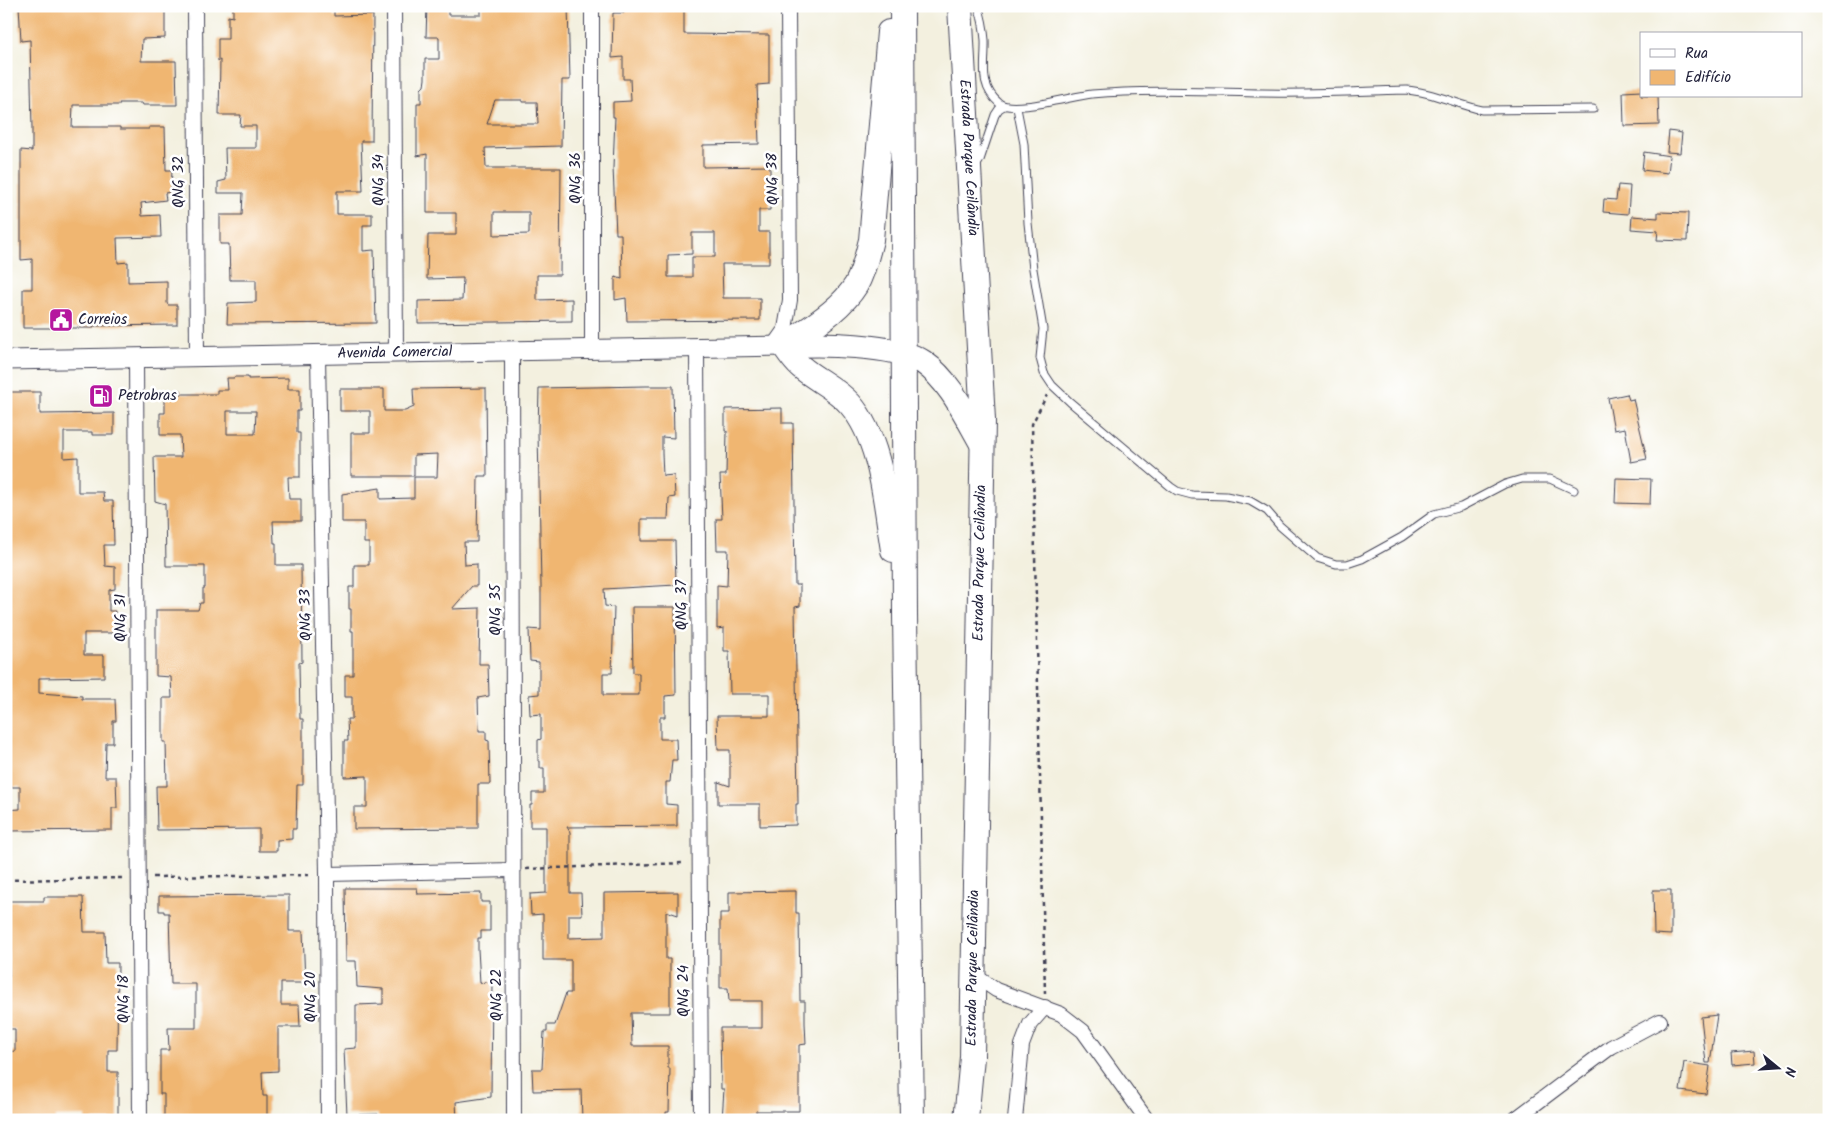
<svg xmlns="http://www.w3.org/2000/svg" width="1835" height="1126" viewBox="0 0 1835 1126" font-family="Kalam,sans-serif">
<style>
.building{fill:#f0b671;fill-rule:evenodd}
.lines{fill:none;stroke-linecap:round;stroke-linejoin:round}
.lane-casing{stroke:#414154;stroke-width:9}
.street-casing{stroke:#414154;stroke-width:16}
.secondary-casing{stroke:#414154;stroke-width:21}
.highway-casing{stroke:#414154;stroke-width:26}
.path{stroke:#414154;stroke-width:2.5;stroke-dasharray:4 4;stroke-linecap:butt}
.lane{stroke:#fff;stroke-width:7}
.street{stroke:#fff;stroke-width:14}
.secondary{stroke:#fff;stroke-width:19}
.highway{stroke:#fff;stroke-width:24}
.labels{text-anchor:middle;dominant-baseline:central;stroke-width:5;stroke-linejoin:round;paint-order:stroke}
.street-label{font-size:15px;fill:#22223b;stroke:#fff}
.poi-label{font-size:15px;fill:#22223b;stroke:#fff;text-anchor:start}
</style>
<rect width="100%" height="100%" fill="#fff"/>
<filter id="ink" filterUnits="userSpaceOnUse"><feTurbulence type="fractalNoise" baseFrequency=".02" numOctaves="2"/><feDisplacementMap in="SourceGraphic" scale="10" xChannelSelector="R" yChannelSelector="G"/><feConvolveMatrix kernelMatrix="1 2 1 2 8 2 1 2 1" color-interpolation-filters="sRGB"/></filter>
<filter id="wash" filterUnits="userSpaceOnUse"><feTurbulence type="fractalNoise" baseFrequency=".0096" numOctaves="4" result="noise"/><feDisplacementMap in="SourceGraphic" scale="20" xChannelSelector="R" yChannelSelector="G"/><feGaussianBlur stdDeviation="1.12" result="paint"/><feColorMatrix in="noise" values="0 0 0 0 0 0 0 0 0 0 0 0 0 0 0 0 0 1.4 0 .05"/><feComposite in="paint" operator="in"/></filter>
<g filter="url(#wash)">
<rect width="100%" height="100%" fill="#f3f0df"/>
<g id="blocks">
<g class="building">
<path d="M19,6H165V38L142,39L141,61H176L177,105H143L142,103H119L120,105H73L72,127H120V129H149V127H165L166,170H172L171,192L165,193L166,200L141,203L142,216L160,215L161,237L117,238L118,263L128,262V282L167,281V303L168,305H177V325L93,326V328H23V289H32V259L21,260V150L32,151V128L30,40L21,41Z"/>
<path d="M233,6H334V16L373,15L372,141H361L363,191H337V214H372V225H363V251L374,250L376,323L227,324L228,303L256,302V280H230L229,244H220V215H242L243,193H218V182L226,180L225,148H256V126H240L241,115H219L220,60L218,61V39H228V16L233,17Z"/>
<path d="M427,6H448V15H481V6H568L570,80H562L561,146L485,148L486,168H561L560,275H537V300L572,299V321L418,323V301L462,300L463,278L427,279L428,235H456V213H427V154L417,156V103H421V89L424,86L425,79V59H439V37H426ZM495,100H522V102H537L538,124H487ZM494,212H529V234L494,235Z"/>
<path d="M624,6H684V34L769,35V84L757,85L759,144L703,145V167L770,166V210H759V232H769V264H722L723,298H760V320L627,321L626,298L615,300V277L622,279L621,234H616L613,168L615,117H613V102L631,101L630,79H623V57L612,58L613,13H624ZM692,233H715V257H692V277H668V255L692,254Z"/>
<path d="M1641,91V96H1658L1659,125L1624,126L1623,92Z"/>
<path d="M1669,131L1682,133L1680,153L1667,152Z"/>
<path d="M1644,152L1670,156L1668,173L1642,170Z"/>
<path d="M1618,185L1630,186L1628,214L1603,212L1604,199L1616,200Z"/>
<path d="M1658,212L1688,213L1687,241L1657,240L1658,231L1631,229L1632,216L1658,218Z"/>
<path d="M234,377H248V379L288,378V389H300V411H297V433H300V477H288L289,499H301V521H273L274,543H276V565H301L302,662L299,663L300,719H303V785H297L296,829H292V839L277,840V851H259V829L157,830L156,786H167L166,742H163V698H172L171,677L156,676V610H198L200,603H203V588H205V566H166L165,504L155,501L154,457H181L180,435H160V413H165V391L181,390V394H217V390H228L227,378H234ZM227,411H256L255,434H227Z"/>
<path d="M646,386H673L674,438L662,437V453L663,476L674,475L675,497L669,498L668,519H641V541H675L676,585L604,589L605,606L614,607L612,673H603V695H639V673H633L632,607H675L676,695L665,696V717H660V739H676L677,760H672L670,782H666V804L677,805V826L567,827L570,832V893H581L582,915H569V938L604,937V893L678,892V915L666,911V959H670V1013H631L632,1046H668V1068H670L669,1112H666V1120H582L581,1090L533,1091L532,1069H542L544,1032H547V1025H555L566,993H571V960H543V914L531,915L530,894L546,893V827H530V805H532V793H544V768H540V761H538V740L541,739V714L530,715L529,695L539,694V662L530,661L529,629L541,630V586L538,432L539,388Z"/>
<path d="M486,388L487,476H478L477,542H464L465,565L477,564V586H472L452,609L480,608L479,664H488L489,696L478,698L479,731H486V740L489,741L490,784H478V828L354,829V807H367V776L344,777V741H348L347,719H352V697H345V675H353V631H351V609H349V587H354V565H369V543H364V522H342V494L380,488V499L414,498V477H437L438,454L414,455V476H351V433H370V411H340V389H384V411H405L414,407L413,389Z"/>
<path d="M6,392H40V414L114,413V435H92V432H64V458L78,457V492H103L104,501H113L114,545H104L105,566L115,567V589L109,590V611H115V633H84V655H104V677L39,678V693L82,696V699H115L116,721H113V743H106L105,777H116L117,808H112V830L6,831V810L20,809V787H6Z"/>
<path d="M1627,394L1629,400L1633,399L1647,459L1631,462L1625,428L1614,430L1608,398Z"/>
<path d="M782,408V423H793L795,585H800V606L795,607L798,804H796V825L760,826V804H718V782L730,786V750H718L717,716H769V694H730L729,651H724V628L717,629V585L727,586L728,550H717L716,519H722L720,475H726L727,431H725V409Z"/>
<path d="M1616,478L1651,479L1650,504L1615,503Z"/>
<path d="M345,888H417L418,894L481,893V902H490V931H481V938H478V949L480,983L492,981L491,1097L456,1102L457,1120H378V1114L347,1115L344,1049L356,1048V1005L383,1004V989L357,987L356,961H346Z"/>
<path d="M1653,890H1671V935L1654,934Z"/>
<path d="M796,891V913H799L800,1001H805V1023L806,1044L799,1045V1111H756V1120H722L724,1089H721L720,1028H762V1001H729L728,988H720V913H729V892Z"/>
<path d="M289,895V931H303L305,983H281V1005H299L300,1027H278V1071L262,1072L263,1096H267V1120H164V1094H160V1050H169L168,1028H196V984H171L169,913H164V911H159V896Z"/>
<path d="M44,897H83L84,932H105L106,963H118L117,1050H108V1072H118V1120H85V1116L55,1117V1120H6V1052L15,1051V1029H6V977H9L8,952H6V901H44Z"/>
<path d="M1717,1015L1710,1063H1706L1701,1017Z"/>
<path d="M1754,1051L1755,1063L1732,1065L1731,1053Z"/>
<path d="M1684,1062L1710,1066L1706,1094L1680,1091Z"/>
</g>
</g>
</g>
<g filter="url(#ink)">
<use href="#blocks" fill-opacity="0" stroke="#414154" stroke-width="1"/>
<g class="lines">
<defs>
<g id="lane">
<path d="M978,6C982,17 984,28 985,40C986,64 978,85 999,103C1012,114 1072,96 1092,94C1148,89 1206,92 1262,93C1310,94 1359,91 1407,90C1433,92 1456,104 1482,110L1593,109"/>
<path d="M1017,108L1024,144L1028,223L1033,269L1043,329L1040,358L1044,373L1052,385L1070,402L1171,487L1177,491L1192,495L1226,496L1250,501L1267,511L1280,526L1317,558L1336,564H1347L1362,559L1402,537L1434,514L1461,507L1505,484L1522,479H1550L1574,490"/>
<path d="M976,166L980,160L995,115L999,109L1004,106"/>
</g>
<g id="street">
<path d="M195,6L197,357"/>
<path d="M394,6L396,353"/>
<path d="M592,6V349"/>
<path d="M773,346L785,329L790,300L788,6"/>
<path d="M697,347L701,1120"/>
<path d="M512,351L514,1120"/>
<path d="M318,355L327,874L328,1120"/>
<path d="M136,358L140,1120"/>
<path d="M327,874L513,870"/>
<path d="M974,975L996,990L1061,1014L1083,1031L1147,1120"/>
<path d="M1015,1120L1022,1045L1030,1024L1045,1007"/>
<path d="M1514,1120L1611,1047L1660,1021"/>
</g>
<g id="secondary">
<path id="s1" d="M6,360L784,346"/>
</g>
<g id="highway">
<path d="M902,6L905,615L912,1120"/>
<path id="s2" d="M960,6L983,420L972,1057L966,1120"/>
<path d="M784,346C809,328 840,311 856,285C864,271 867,255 871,240L889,32"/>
<path d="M784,346C789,353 794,361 801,367C816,380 836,388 850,404C882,441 885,503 893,550"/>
<path d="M784,346C816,343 897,344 923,362C950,381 965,414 981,442"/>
</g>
</defs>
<use href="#lane" class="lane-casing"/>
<use href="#street" class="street-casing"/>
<use href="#secondary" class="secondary-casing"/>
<use href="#highway" class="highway-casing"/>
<g class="path">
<path d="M526,869L685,863"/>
<path d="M153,877L313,875"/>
<path d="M6,880L125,878"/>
<path d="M1045,994L1032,424L1047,395"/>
</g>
<use href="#lane" class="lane"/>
<use href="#street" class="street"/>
<use href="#secondary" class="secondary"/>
<use href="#highway" class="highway"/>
</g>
</g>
<defs>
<symbol id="civic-square" viewBox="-11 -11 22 22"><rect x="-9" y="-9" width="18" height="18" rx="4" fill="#b5179e" stroke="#fff"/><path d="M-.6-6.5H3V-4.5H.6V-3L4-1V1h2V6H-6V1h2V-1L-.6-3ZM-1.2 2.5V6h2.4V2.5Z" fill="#fff"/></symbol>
<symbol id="fuel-square" viewBox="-11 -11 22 22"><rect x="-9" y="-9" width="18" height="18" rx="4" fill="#b5179e" stroke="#fff"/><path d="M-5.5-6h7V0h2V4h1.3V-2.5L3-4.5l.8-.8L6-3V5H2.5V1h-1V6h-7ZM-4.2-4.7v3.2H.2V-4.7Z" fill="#fff"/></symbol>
</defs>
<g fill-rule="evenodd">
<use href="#civic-square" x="47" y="306" width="28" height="28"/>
<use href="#fuel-square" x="87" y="382" width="28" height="28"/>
</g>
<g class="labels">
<g class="street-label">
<text stroke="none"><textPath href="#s2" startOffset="152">Estrada Parque Ceilândia</textPath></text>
<text transform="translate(576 178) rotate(-90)">QNG 36</text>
<text transform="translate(773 179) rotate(-91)">QNG 38</text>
<text transform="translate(379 180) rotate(-90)">QNG 34</text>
<text transform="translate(179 182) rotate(-90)">QNG 32</text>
<text stroke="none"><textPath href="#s1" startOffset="389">Avenida Comercial</textPath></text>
<text transform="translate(980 563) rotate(-89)">Estrada Parque Ceilândia</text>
<text transform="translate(682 605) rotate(-90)">QNG 37</text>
<text transform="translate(496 610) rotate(-90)">QNG 35</text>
<text transform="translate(306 615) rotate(-91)">QNG 33</text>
<text transform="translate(121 618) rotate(-90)">QNG 31</text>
<text transform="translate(973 968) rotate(-89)">Estrada Parque Ceilândia</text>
<text transform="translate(684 991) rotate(-90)">QNG 24</text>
<text transform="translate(497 995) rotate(-90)">QNG 22</text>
<text transform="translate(311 997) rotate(-90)">QNG 20</text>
<text transform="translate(124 999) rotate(-90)">QNG 18</text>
</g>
<g class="poi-label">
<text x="78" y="320">Correios</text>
<text x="118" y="396">Petrobras</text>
</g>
</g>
<rect width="1835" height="1126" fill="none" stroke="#fff" stroke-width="25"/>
<rect x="1640" y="32" width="162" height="65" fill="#ffffff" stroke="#a7a7b1"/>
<rect x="1650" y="49" width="25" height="8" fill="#ffffff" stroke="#a7a7b1"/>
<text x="1685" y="58" font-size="15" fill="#22223b">Rua</text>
<rect x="1650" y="70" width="25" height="15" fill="#f0b671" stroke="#a7a7b1"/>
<text x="1685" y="82" font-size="15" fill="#22223b">Edifício</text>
<g transform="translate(1778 1068) rotate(108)" stroke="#ffffff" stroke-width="4" paint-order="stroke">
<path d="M0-4L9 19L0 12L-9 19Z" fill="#22223b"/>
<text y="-8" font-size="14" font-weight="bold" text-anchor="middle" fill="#22223b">N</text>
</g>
</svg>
